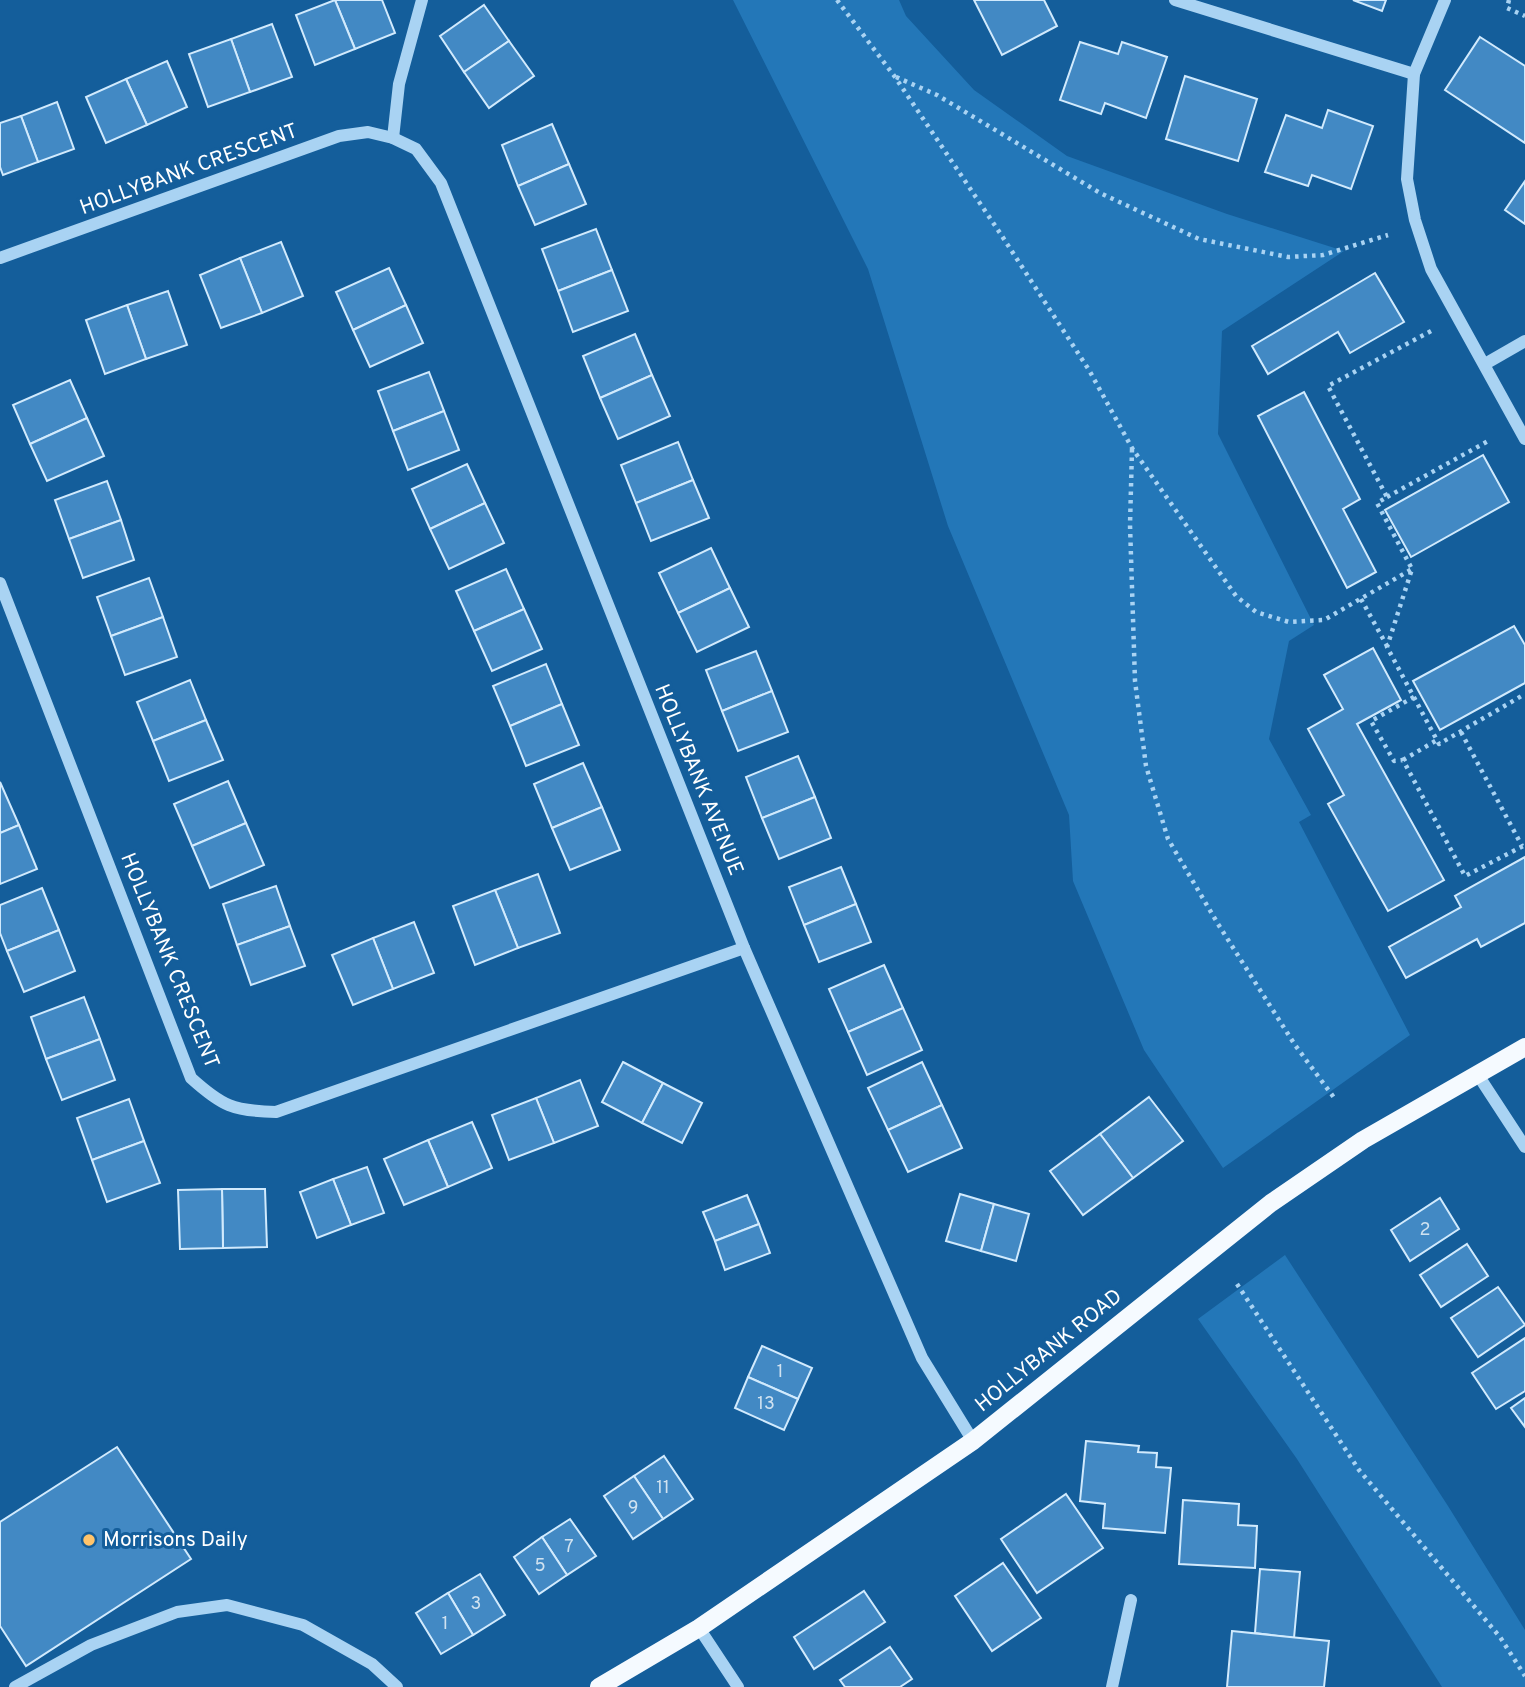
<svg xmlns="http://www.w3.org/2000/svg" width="1525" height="1687" viewBox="0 0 1525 1687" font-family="Overpass,sans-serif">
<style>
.green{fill:#2377b8}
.building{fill:#4289c4;stroke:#d1eafd;stroke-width:2}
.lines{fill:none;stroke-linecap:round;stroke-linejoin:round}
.path{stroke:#a9d3f3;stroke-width:4.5;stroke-dasharray:3.5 5;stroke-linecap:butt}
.minor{stroke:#a9d3f3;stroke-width:12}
.major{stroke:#f5faff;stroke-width:18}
.poi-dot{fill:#ffc46b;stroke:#145e9b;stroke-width:2.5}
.labels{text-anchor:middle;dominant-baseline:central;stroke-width:6;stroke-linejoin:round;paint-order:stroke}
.number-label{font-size:18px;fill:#d0e2f0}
.street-label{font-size:21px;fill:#fff;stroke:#145e9b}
.poi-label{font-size:21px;fill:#fff;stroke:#145e9b;text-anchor:start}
</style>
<rect width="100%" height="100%" fill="#145e9b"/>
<g class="green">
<path d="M733,0H899L906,16L974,90L1067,156L1227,214L1344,251L1222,331L1218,434L1314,625L1289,641L1269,739L1311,815L1299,822L1410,1035L1223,1168L1144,1050L1073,881L1069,815L948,526L868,269Z"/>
<path d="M1285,1255L1448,1506L1525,1630V1687H1442L1297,1459L1198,1319Z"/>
</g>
<g class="building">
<path d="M335,0H382L395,33L355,49Z"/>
<path d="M335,0L355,49L315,65L296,15Z"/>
<path d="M974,0H1044L1057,26L1002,55Z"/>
<path d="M1353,0H1386L1382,11Z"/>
<path d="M484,5L509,41L464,72L440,36Z"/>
<path d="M272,24L292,77L250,92L231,39Z"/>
<path d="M1480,37L1525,66V143L1445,90Z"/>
<path d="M231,39L250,92L208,107L189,54Z"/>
<path d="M509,41L534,76L489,108L464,72Z"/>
<path d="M1080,42L1118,54L1122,42L1167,57L1146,118L1105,103L1101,114L1060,100Z"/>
<path d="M167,61L187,107L147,125L126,79Z"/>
<path d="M1185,76L1257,99L1238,161L1166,139Z"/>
<path d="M126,79L147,125L106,143L86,97Z"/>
<path d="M57,102L74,149L38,162L21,116Z"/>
<path d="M1328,110L1373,126L1351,189L1312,175L1308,186L1265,172L1286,115L1322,128Z"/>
<path d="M21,116L38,162L3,175L0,167V123Z"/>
<path d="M552,124L569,164L518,186L502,145Z"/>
<path d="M569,164L586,204L535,225L518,186Z"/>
<path d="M1525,181V224L1505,210Z"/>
<path d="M596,229L612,270L558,291L542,249Z"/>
<path d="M281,242L303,296L262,313L240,258Z"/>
<path d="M240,258L262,313L221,328L200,275Z"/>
<path d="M389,268L406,305L353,330L336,292Z"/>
<path d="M612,270L628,311L573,332L558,291Z"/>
<path d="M1375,273L1404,322L1350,353L1338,332L1268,374L1252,346Z"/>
<path d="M168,291L187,345L146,359L127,305Z"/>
<path d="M127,305L146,359L105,374L86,320Z"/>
<path d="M406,305L423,343L370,367L353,330Z"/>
<path d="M635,334L652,375L600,398L583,356Z"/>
<path d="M429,372L444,411L393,431L378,391Z"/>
<path d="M652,375L670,416L618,439L600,398Z"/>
<path d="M70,380L87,418L30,444L13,405Z"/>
<path d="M1304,392L1360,499L1343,509L1376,572L1347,588L1258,416Z"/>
<path d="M444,411L459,450L408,470L393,431Z"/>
<path d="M87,418L104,456L47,481L30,444Z"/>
<path d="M678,442L693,480L636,503L621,465Z"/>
<path d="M1483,455L1509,502L1411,557L1385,510Z"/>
<path d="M467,464L485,503L430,529L412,489Z"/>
<path d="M693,480L709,518L651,541L636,503Z"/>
<path d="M107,481L121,520L69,539L55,500Z"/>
<path d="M485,503L504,543L449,569L430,529Z"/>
<path d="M121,520L134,560L83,578L69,539Z"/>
<path d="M711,548L730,588L678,613L659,573Z"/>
<path d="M506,569L524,609L474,631L456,591Z"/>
<path d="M149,578L163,617L111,636L97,597Z"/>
<path d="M730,588L749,627L697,652L678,613Z"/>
<path d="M524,609L542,649L492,671L474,631Z"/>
<path d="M163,617L177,657L125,675L111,636Z"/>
<path d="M1514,626L1525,645V683L1440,730L1413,681Z"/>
<path d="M1373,648L1401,700L1357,724L1444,880L1388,911L1328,804L1344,795L1308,729L1343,709L1324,675Z"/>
<path d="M756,651L772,691L722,711L706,670Z"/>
<path d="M546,664L562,704L510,726L493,686Z"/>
<path d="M190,680L206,720L153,741L137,702Z"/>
<path d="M772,691L788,732L738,751L722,711Z"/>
<path d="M562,704L579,745L526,766L510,726Z"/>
<path d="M206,720L223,760L169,781L153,741Z"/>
<path d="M798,756L815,797L762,818L746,777Z"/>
<path d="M583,763L602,807L552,828L534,784Z"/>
<path d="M228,781L246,823L192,846L174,804Z"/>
<path d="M0,782L19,825L0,833Z"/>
<path d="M815,797L831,838L779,859L762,818Z"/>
<path d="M602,807L620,850L570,870L552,828Z"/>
<path d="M246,823L264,865L210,888L192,846Z"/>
<path d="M19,825L37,869L0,884V833Z"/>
<path d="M1525,857V923L1481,947L1477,939L1406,978L1389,947L1461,907L1455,896Z"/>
<path d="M841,867L856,904L804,925L789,887Z"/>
<path d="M538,874L560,933L518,948L495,890Z"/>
<path d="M276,886L290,926L237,945L223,904Z"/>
<path d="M42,888L59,930L7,951L0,933V905Z"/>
<path d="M495,890L518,948L475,965L453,906Z"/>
<path d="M856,904L871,942L819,962L804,925Z"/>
<path d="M414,922L434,973L393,989L373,938Z"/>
<path d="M290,926L305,966L251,985L237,945Z"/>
<path d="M59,930L75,971L24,992L7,951Z"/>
<path d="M373,938L393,989L353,1005L332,955Z"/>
<path d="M884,965L903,1008L848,1032L829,989Z"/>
<path d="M84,997L100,1039L46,1059L31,1017Z"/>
<path d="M903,1008L922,1050L867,1075L848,1032Z"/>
<path d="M100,1039L115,1080L62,1100L46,1059Z"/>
<path d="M623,1062L663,1083L642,1123L602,1102Z"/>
<path d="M922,1062L942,1105L888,1130L868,1088Z"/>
<path d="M580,1080L598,1126L554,1143L536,1098Z"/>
<path d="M663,1083L702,1103L682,1143L642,1123Z"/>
<path d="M1149,1097L1183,1141L1133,1178L1100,1134Z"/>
<path d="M536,1098L554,1143L509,1160L492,1115Z"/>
<path d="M129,1099L144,1141L92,1160L77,1118Z"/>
<path d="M942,1105L962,1148L908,1172L888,1130Z"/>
<path d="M472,1122L492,1168L448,1187L428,1140Z"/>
<path d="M1100,1134L1133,1178L1083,1215L1050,1171Z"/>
<path d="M428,1140L448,1187L404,1205L384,1159Z"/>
<path d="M144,1141L160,1183L107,1202L92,1160Z"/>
<path d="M367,1167L384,1213L351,1225L333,1179Z"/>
<path d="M333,1179L351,1225L317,1238L300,1192Z"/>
<path d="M222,1189H265L267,1247L223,1248Z"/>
<path d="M222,1189L223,1248L180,1249L178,1190Z"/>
<path d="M960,1194L994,1204L981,1251L946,1241Z"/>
<path d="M747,1195L759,1224L715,1241L703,1212Z"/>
<path d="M1440,1198L1459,1229L1410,1261L1391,1230Z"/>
<path d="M994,1204L1029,1214L1016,1261L981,1251Z"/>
<path d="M759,1224L770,1253L725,1270L715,1241Z"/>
<path d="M1467,1244L1488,1276L1441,1307L1420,1275Z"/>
<path d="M1498,1287L1525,1325L1478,1357L1451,1318Z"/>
<path d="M1525,1338V1391L1496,1409L1472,1373Z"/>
<path d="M762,1346L812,1368L798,1399L748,1377Z"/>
<path d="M748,1377L798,1399L784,1430L735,1408Z"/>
<path d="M1525,1398V1427L1511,1408Z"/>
<path d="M1086,1441L1139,1446L1138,1452L1157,1453L1156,1467L1171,1468L1165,1533L1103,1528L1105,1504L1080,1501Z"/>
<path d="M117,1447L191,1559L26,1666L0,1626V1522Z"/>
<path d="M664,1456L693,1499L663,1519L634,1476Z"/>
<path d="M634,1476L663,1519L633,1539L604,1496Z"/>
<path d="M1066,1494L1103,1548L1037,1593L1001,1539Z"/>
<path d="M1183,1500L1239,1504L1238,1525L1257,1526L1255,1568L1179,1564Z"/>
<path d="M570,1519L596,1556L567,1575L542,1537Z"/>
<path d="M542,1537L567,1575L539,1594L514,1557Z"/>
<path d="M1003,1563L1041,1618L992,1651L955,1596Z"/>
<path d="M1260,1569L1300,1572L1294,1638L1255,1633Z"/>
<path d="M480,1574L505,1615L473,1635L448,1593Z"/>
<path d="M864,1591L885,1622L814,1669L794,1637Z"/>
<path d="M448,1593L473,1635L441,1654L416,1613Z"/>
<path d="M1232,1631L1329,1641L1324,1687H1227Z"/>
<path d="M890,1647L912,1679L900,1687H845L840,1680Z"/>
</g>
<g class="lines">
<g class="path">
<path d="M837,0L895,77L1000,233L1089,370L1132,448L1236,596L1256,612L1289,622L1324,620L1412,569"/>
<path d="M1509,0L1507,8L1525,16"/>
<path d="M896,77L937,95L1100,193L1199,239L1288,257L1323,255L1388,235"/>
<path d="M1431,331L1328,386L1387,497L1377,503L1412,569L1387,647L1439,744L1525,694"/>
<path d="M1132,449L1130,525L1135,681L1146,766L1168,839L1218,924L1295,1045L1335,1099"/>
<path d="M1387,497L1490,440"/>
<path d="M1361,599L1387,646"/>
<path d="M1414,697L1371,721L1394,761L1403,760L1465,876L1525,845"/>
<path d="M1461,732L1522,846"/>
<path d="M1403,760L1437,740"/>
<path d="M1237,1284L1359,1470L1500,1637L1525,1676"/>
</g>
<g class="minor">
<path d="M1175,0L1414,74"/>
<path d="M1445,0L1414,74L1407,179L1415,220L1431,269L1525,439"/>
<path d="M393,138L399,84L422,0"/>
<path d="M0,258L339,136L368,132L393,138L416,149L441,183L744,948L922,1358L973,1441"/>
<path d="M1485,364L1525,341"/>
<path d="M0,583L191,1078C222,1106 233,1111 276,1112L744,948"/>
<path d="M1478,1075L1525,1147"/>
<path d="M699,1628L738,1687"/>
<path d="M15,1687L91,1645L177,1612L227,1605L303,1625L372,1664L397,1687"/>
<path d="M1112,1687L1131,1600"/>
</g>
<path class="major" d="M599,1687L699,1628L973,1441L1271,1203L1363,1140L1525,1047"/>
</g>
<circle class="poi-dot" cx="89" cy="1540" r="7"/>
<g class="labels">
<g class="number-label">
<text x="1425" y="1230">2</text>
<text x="780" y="1372">1</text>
<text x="766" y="1404">13</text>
<text x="663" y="1488">11</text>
<text x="633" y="1508">9</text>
<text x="569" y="1547">7</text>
<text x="540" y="1566">5</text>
<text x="476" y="1604">3</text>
<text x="445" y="1624">1</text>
</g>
<g class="street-label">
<text transform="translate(189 170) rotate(-20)">HOLLYBANK CRESCENT</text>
<text transform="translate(698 780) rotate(68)">HOLLYBANK AVENUE</text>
<text transform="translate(169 961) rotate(68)">HOLLYBANK CRESCENT</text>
<text transform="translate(1049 1351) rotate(-39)">HOLLYBANK ROAD</text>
</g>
<g class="poi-label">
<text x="103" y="1540">Morrisons Daily</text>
</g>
</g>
</svg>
